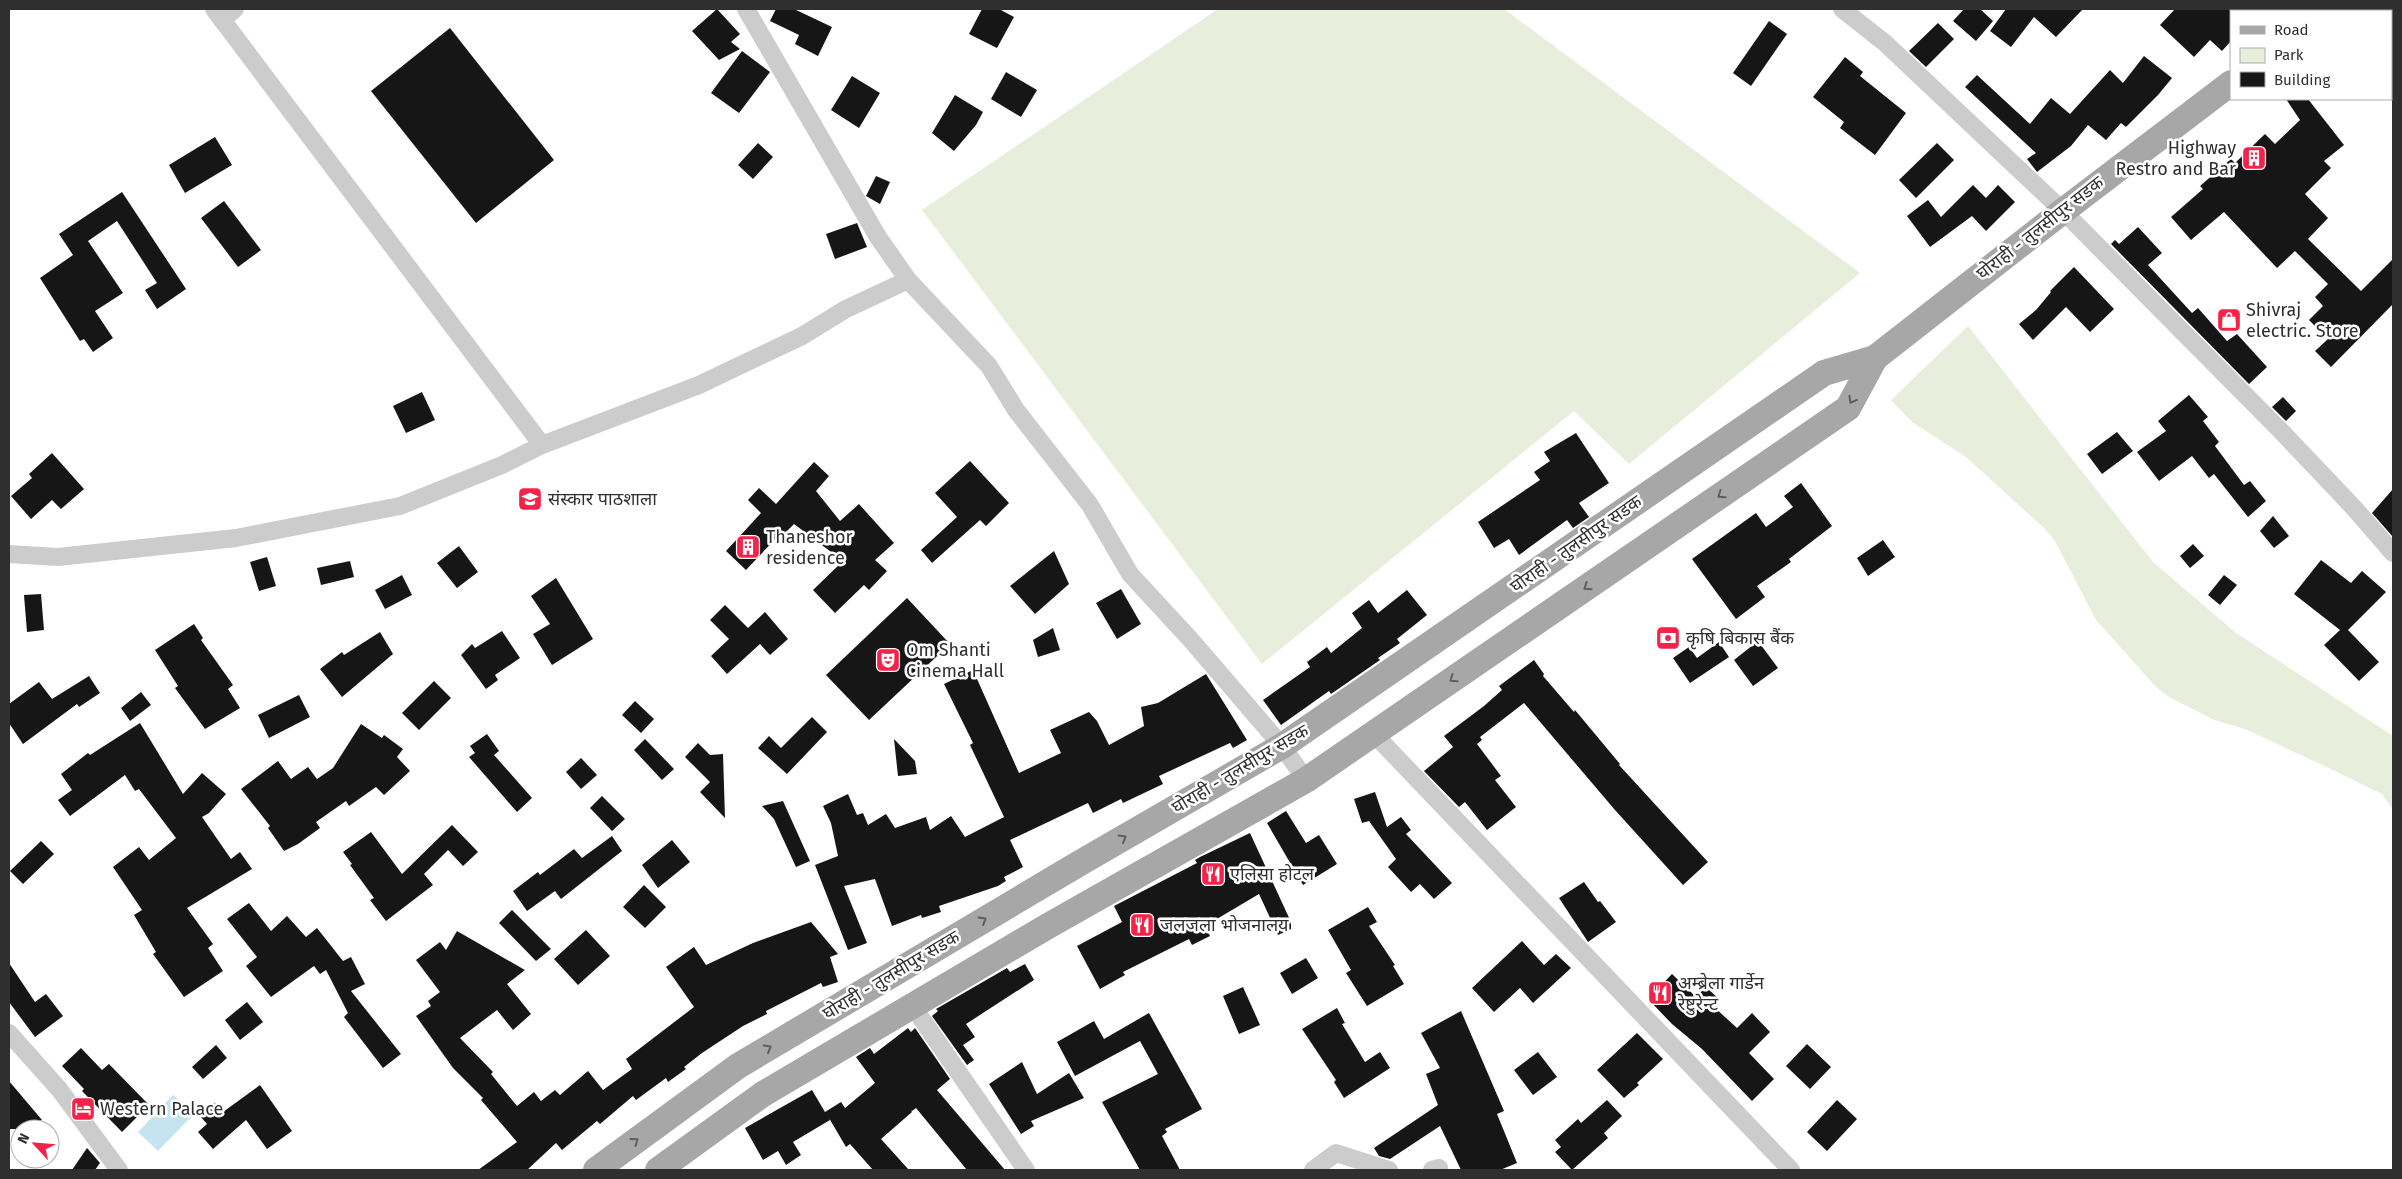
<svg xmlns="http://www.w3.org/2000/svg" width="2402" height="1179" viewBox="0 0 2402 1179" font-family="'Fira Sans','Noto Sans Devanagari',sans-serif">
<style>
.green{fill:#e7eedc}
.water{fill:#c6e4ef}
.building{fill:#161616}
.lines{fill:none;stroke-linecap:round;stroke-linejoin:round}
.street{stroke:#ccc;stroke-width:18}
.primary{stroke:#a7a7a7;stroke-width:26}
.oneway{stroke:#5f5f5f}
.labels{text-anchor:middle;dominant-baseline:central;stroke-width:5;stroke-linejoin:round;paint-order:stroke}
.poi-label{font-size:18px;fill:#2f2f2f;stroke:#fff;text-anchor:start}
.street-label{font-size:18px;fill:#2f2f2f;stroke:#fff}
</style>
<rect width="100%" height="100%" fill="#fff"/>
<g class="green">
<path d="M1218,9H1504L1860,273L1629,464L1574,411L1262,664L922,210Z"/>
<path d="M1968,326L2153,562L2236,633L2393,736V810L2382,794L2335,771L2245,729L2214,720L2169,697L2155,686L2096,620L2055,541L2044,528L1966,457L1912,422L1891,400Z"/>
</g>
<path class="water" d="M173,1095L194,1114L158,1151L138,1132Z"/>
<g class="building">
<path d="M717,9L740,34L731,42L740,49L719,60L692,31Z"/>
<path d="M776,9H794L832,27L818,56L795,44L799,35L770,21Z"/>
<path d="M982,9H999L1014,17L997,48L969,34Z"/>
<path d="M1964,9H1980L1993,21L1976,41L1953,21Z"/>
<path d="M2006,9H2083L2056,37L2034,17L2011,47L1990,31Z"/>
<path d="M2175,9H2231V41L2222,51L2210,40L2194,57L2160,25Z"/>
<path d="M1769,21L1787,34L1751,86L1733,73Z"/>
<path d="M1938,23L1954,39L1926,67L1909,51Z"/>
<path d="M450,28L554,160L476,223L371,91Z"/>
<path d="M742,51L770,72L739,113L711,93Z"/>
<path d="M2144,56L2172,78L2158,95L2126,127L2121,123L2106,140L2088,125L2071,146L2037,172L2027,159L2036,153L1965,87L1977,75L2030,124L2051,98L2070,114L2110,70L2123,83Z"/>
<path d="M1845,57L1863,72L1860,76L1906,113L1875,155L1840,128L1844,122L1813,97Z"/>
<path d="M1006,72L1037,90L1021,117L991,99Z"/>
<path d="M852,76L880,93L859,128L831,110Z"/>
<path d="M955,95L983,112L976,125L954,151L932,133Z"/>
<path d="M2286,99H2308L2344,145L2324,161L2331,168L2305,194L2328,218L2308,239L2361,291L2393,259V304L2331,367L2315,351L2328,339L2309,320L2323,306L2315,297L2328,284L2295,251L2277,268L2224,212L2191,240L2171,217L2203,189L2200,186L2231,159L2235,163L2265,134L2275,144L2300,120Z"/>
<path d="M215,137L232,165L185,193L169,165Z"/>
<path d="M758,143L773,157L753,179L738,165Z"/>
<path d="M1937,143L1954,160L1916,198L1899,180Z"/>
<path d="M876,176L890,182L880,204L866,196Z"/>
<path d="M1973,185L1986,198L1998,185L2015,202L1986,231L1972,216L1930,247L1907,216L1928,200L1941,217Z"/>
<path d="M122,192L186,289L157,309L145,290L157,283L117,221L88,241L123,293L95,311L113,338L93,352L84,339L80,341L40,278L73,255L59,234Z"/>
<path d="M224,201L261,250L238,267L201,218Z"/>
<path d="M857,223L867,247L835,259L826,234Z"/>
<path d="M2138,227L2162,253L2148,265L2192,313L2198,308L2227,341L2237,334L2267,367L2249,384L2111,244L2115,240L2119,244Z"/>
<path d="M2074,267L2114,309L2090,332L2066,307L2033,340L2019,324L2036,310L2051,292L2050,291Z"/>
<path d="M422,392L435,420L406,433L393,406Z"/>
<path d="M2189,395L2208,417L2203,421L2219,442L2215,446L2244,485L2250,481L2266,501L2248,517L2214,474L2209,478L2192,456L2159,481L2137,452L2166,431L2158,421Z"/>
<path d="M2283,397L2296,411L2286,421L2272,407Z"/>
<path d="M2117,432L2133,451L2102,474L2087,454Z"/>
<path d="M1576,433L1609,483L1579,503L1589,517L1573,528L1567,520L1519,555L1509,539L1494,548L1478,522L1540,480L1534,472L1550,461L1544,452Z"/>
<path d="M52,453L84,489L61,509L52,500L31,519L11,496L32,478L29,474Z"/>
<path d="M970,461L1009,503L986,526L980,520L932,563L921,550L957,517L935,493Z"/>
<path d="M814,462L829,476L816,491L840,521L859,504L894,543L875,560L887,571L869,590L864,585L835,613L813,590L843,561L794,524L783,535L781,533L746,570L726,551L761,513L748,500L759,488L776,504Z"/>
<path d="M1801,483L1832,526L1789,559L1791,562L1757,586L1765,597L1736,619L1692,559L1756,513L1766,527L1793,507L1784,496Z"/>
<path d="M2393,489V537L2372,513Z"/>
<path d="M2273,516L2289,536L2274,548L2260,531Z"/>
<path d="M1883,540L1895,557L1868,576L1857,558Z"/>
<path d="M2193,544L2204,556L2190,568L2180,556Z"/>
<path d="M459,546L478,572L457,588L437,563Z"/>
<path d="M1054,551L1069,584L1035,614L1010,586Z"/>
<path d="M267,557L276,586L259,591L250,562Z"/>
<path d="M2321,560L2351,583L2362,571L2386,592L2348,630L2379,662L2359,681L2324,645L2340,630L2294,594Z"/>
<path d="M350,561L354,577L321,585L317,568Z"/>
<path d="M402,575L412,595L385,609L375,590Z"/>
<path d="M2224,575L2237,585L2220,605L2208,595Z"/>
<path d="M556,578L593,639L552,665L533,634L550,624L531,596Z"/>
<path d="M1121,589L1141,624L1117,639L1096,603Z"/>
<path d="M1407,590L1427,615L1397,639L1400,643L1378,658L1380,660L1331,694L1329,691L1281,725L1263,700L1310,667L1307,662L1327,647L1331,653L1362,628L1352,613L1369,600L1378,613Z"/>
<path d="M41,594L44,630L27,632L24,595Z"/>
<path d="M907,598L950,644L869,720L826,675Z"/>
<path d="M725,605L748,628L765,612L788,639L770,655L760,644L727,674L711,656L729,639L710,620Z"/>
<path d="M194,624L203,638L201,640L233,685L228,689L240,708L205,729L175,688L178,686L155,650Z"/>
<path d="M1053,628L1060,650L1038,657L1033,640Z"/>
<path d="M502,631L520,658L495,675L498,680L486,689L461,655L472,644L475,648Z"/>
<path d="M380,632L393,654L342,697L320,669L342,652L344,655Z"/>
<path d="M1758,641L1778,668L1753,686L1734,660Z"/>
<path d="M1719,642L1729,657L1690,683L1673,658L1689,647L1697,658Z"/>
<path d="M1534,660L1544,674L1543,676L1574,712L1575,710L1620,764L1619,765L1708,862L1683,885L1615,810L1524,703L1480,737L1482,740L1477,744L1501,776L1495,780L1516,807L1487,830L1465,802L1459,807L1424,771L1453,747L1444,736L1484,706L1502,690L1499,686Z"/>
<path d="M973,670L1019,773L1061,753L1050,730L1089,712L1097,721L1109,745L1144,726L1141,707L1158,703L1206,674L1247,740L1233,748L1230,743L1159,776L1163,784L1123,803L1121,799L1093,813L1088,803L1010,840L1023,867L1004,877L1006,881L998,886L939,906L941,912L922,918L921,915L892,926L875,879L844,886L867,943L848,950L815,865L838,856L831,823L823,806L848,794L857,815L863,813L868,825L886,814L895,828L926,817L930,830L951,816L965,837L1004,817L970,745L973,743L944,684Z"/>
<path d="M89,676L100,693L79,707L77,704L23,744L9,723V704L39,682L52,699Z"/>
<path d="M434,681L451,698L419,730L402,713Z"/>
<path d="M141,692L151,705L130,721L121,708Z"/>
<path d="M299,695L310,717L269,738L258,715Z"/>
<path d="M635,701L654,719L641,733L622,715Z"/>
<path d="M812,717L827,732L787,774L758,748L769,736L781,748Z"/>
<path d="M140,723L183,794L202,773L226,794L209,813L202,817L231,859L240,852L252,869L187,908L213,944L208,948L223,971L184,997L153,954L156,952L134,915L142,910L113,867L139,847L149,860L176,838L139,789L135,791L125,775L70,816L58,800L72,790L61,774L88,753L90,755Z"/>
<path d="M361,724L382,738L384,735L403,749L397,757L410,771L384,795L376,787L349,806L346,801L316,822L320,828L298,844L284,851L268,828L270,826L241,789L278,761L291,779L308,767L317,779L333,768Z"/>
<path d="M487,734L499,751L494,755L532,798L517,812L469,757L475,753L470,746Z"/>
<path d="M645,739L674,769L662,780L634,750Z"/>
<path d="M894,739L915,761L917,774L898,776Z"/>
<path d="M698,743L710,755L723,754L725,818L700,792L710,782L685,757Z"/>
<path d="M581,758L597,775L581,789L566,772Z"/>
<path d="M1375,792L1387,827L1401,817L1411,830L1406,834L1452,883L1434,899L1420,884L1411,892L1388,867L1396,859L1369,821L1362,823L1354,799Z"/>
<path d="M602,796L625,819L612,831L590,808Z"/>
<path d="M783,801L810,861L796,867L774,819L762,806Z"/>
<path d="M1286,811L1306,843L1319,835L1337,864L1303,885L1267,823Z"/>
<path d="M452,825L478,852L463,866L448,850L424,874L433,885L386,921L370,900L374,898L350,865L352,864L343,852L371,832L402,874Z"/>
<path d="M1250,833L1291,922V929L1278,935L1259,894L1205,926L1210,936L1192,945L1189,939L1123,972L1125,975L1100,989L1077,946L1122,922L1114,906L1197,863L1195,860L1200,857Z"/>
<path d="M612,836L622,851L561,899L555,891L527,911L513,891L538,872L540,875L574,849L582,858Z"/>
<path d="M672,840L690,862L658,888L642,865Z"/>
<path d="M41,841L54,854L23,884L10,871Z"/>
<path d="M1584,882L1598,902L1600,901L1616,922L1588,942L1559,898Z"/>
<path d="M644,885L666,907L645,928L623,907Z"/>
<path d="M249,903L271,931L287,916L306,937L317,928L343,961L351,957L365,984L351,991L401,1054L383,1068L344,1017L348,1013L326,970L320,974L314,966L271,997L246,966L257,957L227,919Z"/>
<path d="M1368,907L1377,922L1369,926L1395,965L1393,966L1404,984L1367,1006L1346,973L1351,970L1328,930Z"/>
<path d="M512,910L551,949L536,961L499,923Z"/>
<path d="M811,922L838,954L830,957L838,982L823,987L821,983L766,1011L767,1014L743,1026L702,1053L684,1067L686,1069L668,1082L666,1078L636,1100L633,1096L600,1124L597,1121L562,1150L556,1143L527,1170H478L517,1142L481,1100L483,1098L453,1068L416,1016L431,1006L428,1001L440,992L416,960L440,942L446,950L457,931L525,970L507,984L531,1014L513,1030L497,1010L460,1038L493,1072L491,1074L517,1106L534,1092L541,1101L555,1090L560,1095L588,1071L603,1090L632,1069L626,1059L694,1007L666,967L694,947L706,965L753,943Z"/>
<path d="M586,930L610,956L578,985L554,959Z"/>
<path d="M1522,941L1544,965L1556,954L1571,968L1533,1003L1520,988L1494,1012L1472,988Z"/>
<path d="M1306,958L1318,978L1292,994L1280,973Z"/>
<path d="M9,963L35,1002L46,994L63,1016L35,1037L9,1002Z"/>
<path d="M1025,964L1034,980L966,1024L975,1037L963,1045L974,1060L967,1065L932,1016L938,1011L936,1009L1007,968L1010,972Z"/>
<path d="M1672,974L1696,997L1706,987L1719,999L1713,1006L1737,1028L1752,1013L1770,1032L1749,1053L1774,1079L1752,1101L1702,1049L1672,1024L1648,999Z"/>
<path d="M1243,987L1260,1025L1239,1034L1223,996Z"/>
<path d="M247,1002L263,1022L240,1040L225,1020Z"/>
<path d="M1337,1008L1345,1023L1342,1024L1365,1062L1380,1052L1390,1068L1344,1098L1334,1082L1336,1080L1302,1029Z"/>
<path d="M1461,1011L1504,1111L1497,1114L1517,1163L1500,1170H1461L1440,1126L1390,1159L1379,1156L1374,1148L1438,1105L1426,1074L1440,1068L1421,1033Z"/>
<path d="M1149,1013L1202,1109L1165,1129L1167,1132L1162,1136L1180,1170H1140L1102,1102L1158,1074L1140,1041L1075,1076L1057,1042L1094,1021L1104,1039Z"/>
<path d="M908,1028L911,1032L915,1028L950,1079L937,1090L1005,1170H967L916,1108L912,1111L911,1110L912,1112L881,1139L909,1170H873L850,1144L846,1147L829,1118L830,1120L793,1142L801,1155L786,1165L778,1151L763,1160L745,1128L812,1090L825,1112L841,1102L845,1108L875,1083L856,1057L870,1048L874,1054Z"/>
<path d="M1637,1033L1663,1059L1637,1083L1639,1085L1624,1098L1597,1070Z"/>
<path d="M1807,1044L1831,1067L1810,1089L1786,1066Z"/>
<path d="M216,1045L227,1058L203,1079L192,1067Z"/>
<path d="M81,1048L102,1070L109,1064L149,1105L122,1132L82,1091L84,1089L62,1066Z"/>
<path d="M1538,1052L1557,1077L1533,1095L1514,1070Z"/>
<path d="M1022,1062L1037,1094L1069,1073L1084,1098L1031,1121L1034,1126L1021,1134L989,1084Z"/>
<path d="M9,1081L42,1120L32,1129H9Z"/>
<path d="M260,1085L292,1131L267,1149L246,1120L213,1149L198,1132L207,1124L200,1116L215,1103L223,1112Z"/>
<path d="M1607,1100L1622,1116L1604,1133L1608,1138L1572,1170L1555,1152L1561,1147L1555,1140L1578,1119L1581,1123Z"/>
<path d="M1837,1100L1857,1119L1827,1151L1807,1132Z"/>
<path d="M87,1148L100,1163L95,1170H72Z"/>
</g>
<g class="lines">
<g class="street">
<path d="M214,9L542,445"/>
<path d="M746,9L878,237L908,280L989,366L1016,410L1090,505L1130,574L1191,640L1282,746L1306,780"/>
<path d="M1842,9L1885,43L2063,211L2281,431L2355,509L2393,553"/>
<path d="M222,20L235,9"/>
<path d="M9,554L58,557L236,538L400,506L502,465L542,445L699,385L802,336L846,309L908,280"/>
<path d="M1374,734L1791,1170"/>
<path d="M912,1005L1026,1170"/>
<path d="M9,1033L59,1089L119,1170"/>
<path d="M1313,1170L1336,1153L1389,1170"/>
<path d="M1432,1170L1439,1168"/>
</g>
<g class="primary">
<path d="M2329,11L2332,9"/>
<path d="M596,1170L738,1066L1080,863L1282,746L1824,373L1875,358L2063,211L2231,83"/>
<path d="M658,1170L763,1094L1048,926L1306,780L1848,408L1875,358"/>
</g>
</g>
<defs><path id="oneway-chevron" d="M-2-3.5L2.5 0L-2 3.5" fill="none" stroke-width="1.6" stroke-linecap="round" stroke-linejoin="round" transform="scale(1.25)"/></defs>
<g class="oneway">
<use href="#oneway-chevron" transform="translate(1852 400) rotate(119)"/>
<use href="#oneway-chevron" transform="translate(1721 495) rotate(145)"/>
<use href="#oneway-chevron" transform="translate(1587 587) rotate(145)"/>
<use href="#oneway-chevron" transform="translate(1453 679) rotate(145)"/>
<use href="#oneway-chevron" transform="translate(1123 838) rotate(-30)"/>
<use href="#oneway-chevron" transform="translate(983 920) rotate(-31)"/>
<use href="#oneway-chevron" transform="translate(768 1048) rotate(-31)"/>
<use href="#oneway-chevron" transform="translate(635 1141) rotate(-36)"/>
</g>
<defs>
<symbol id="building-square" viewBox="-11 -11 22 22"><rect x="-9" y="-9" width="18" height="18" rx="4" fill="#f52249" stroke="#fff"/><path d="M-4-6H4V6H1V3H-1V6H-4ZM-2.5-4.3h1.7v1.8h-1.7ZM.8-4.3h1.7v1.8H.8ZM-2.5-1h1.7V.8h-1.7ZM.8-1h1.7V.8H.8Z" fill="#fff"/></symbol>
<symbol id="shop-square" viewBox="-11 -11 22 22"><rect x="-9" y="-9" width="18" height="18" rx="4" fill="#f52249" stroke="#fff"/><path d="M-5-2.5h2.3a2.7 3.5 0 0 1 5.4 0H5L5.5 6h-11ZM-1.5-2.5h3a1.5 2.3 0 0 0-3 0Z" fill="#fff"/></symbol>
<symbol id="school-square" viewBox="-11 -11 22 22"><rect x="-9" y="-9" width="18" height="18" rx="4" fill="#f52249" stroke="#fff"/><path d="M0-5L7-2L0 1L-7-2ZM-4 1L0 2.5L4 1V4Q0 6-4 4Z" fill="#fff"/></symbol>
<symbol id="bank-square" viewBox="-11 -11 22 22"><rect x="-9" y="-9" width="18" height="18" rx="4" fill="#f52249" stroke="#fff"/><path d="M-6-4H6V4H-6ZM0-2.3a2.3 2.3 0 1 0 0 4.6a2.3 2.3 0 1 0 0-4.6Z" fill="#fff"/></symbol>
<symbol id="theatre-square" viewBox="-11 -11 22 22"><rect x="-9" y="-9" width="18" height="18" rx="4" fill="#f52249" stroke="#fff"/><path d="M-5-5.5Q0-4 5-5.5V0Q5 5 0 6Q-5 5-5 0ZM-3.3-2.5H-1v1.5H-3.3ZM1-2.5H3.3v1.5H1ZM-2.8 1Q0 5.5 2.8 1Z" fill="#fff"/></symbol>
<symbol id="restaurant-square" viewBox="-11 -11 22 22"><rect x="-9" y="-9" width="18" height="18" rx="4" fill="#f52249" stroke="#fff"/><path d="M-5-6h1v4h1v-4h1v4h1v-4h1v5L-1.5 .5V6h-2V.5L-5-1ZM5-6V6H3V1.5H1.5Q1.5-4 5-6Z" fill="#fff"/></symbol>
<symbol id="hotel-square" viewBox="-11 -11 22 22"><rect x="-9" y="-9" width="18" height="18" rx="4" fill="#f52249" stroke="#fff"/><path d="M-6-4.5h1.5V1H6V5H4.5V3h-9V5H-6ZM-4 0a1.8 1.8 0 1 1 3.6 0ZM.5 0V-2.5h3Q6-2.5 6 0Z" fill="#fff"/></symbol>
</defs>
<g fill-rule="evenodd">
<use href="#building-square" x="2240" y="144" width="28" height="28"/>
<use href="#shop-square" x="2215" y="306" width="28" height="28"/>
<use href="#school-square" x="516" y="485" width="28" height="28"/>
<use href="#building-square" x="734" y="533" width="28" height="28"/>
<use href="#bank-square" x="1654" y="624" width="28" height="28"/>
<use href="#theatre-square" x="874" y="646" width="28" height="28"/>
<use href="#restaurant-square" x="1199" y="860" width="28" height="28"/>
<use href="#restaurant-square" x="1128" y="911" width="28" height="28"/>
<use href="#restaurant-square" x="1646" y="979" width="28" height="28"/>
<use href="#hotel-square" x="69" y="1095" width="28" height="28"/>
</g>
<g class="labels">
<g class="poi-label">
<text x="2236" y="148" text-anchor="end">Highway<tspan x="2236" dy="21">Restro and Bar</tspan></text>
<text x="2246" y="310">Shivraj<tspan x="2246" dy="21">electric. Store</tspan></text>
<text x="548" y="499">संस्कार पाठशाला</text>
<text x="766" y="537">Thaneshor<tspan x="766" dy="21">residence</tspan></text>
<text x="1686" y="638">कृषि बिकास बैंक</text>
<text x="906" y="650">Om Shanti<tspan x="906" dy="21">Cinema Hall</tspan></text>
<text x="1230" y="874">एलिसा होटल</text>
<text x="1160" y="925">जलजला भोजनालय</text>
<text x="1678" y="983">अम्ब्रेला गार्डेन<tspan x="1678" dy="21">रेष्टुरेन्ट</tspan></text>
<text x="100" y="1109">Western Palace</text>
</g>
<g class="street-label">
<text transform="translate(2040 228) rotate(-38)">घोराही - तुलसीपुर सडक</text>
<text transform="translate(1576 544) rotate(-35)">घोराही - तुलसीपुर सडक</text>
<text transform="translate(1240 769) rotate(-31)">घोराही - तुलसीपुर सडक</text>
<text transform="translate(891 975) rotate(-31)">घोराही - तुलसीपुर सडक</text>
</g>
</g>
<rect width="2402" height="1179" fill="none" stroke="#2f2f2f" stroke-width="20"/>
<rect x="2230" y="10" width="162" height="90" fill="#ffffff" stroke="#acacac"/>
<rect x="2240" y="26" width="25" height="8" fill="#a7a7a7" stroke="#acacac"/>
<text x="2274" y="35" font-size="15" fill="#2f2f2f">Road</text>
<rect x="2240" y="48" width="25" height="15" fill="#e7eedc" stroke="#acacac"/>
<text x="2274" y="60" font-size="15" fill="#2f2f2f">Park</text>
<rect x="2240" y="72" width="25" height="15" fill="#161616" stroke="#acacac"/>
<text x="2274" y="85" font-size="15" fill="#2f2f2f">Building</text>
<g transform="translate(35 1144) rotate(296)"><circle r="24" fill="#ffffff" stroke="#acacac"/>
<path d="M0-4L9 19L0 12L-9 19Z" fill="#f52249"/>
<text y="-8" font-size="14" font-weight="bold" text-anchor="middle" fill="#2f2f2f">N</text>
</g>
</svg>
